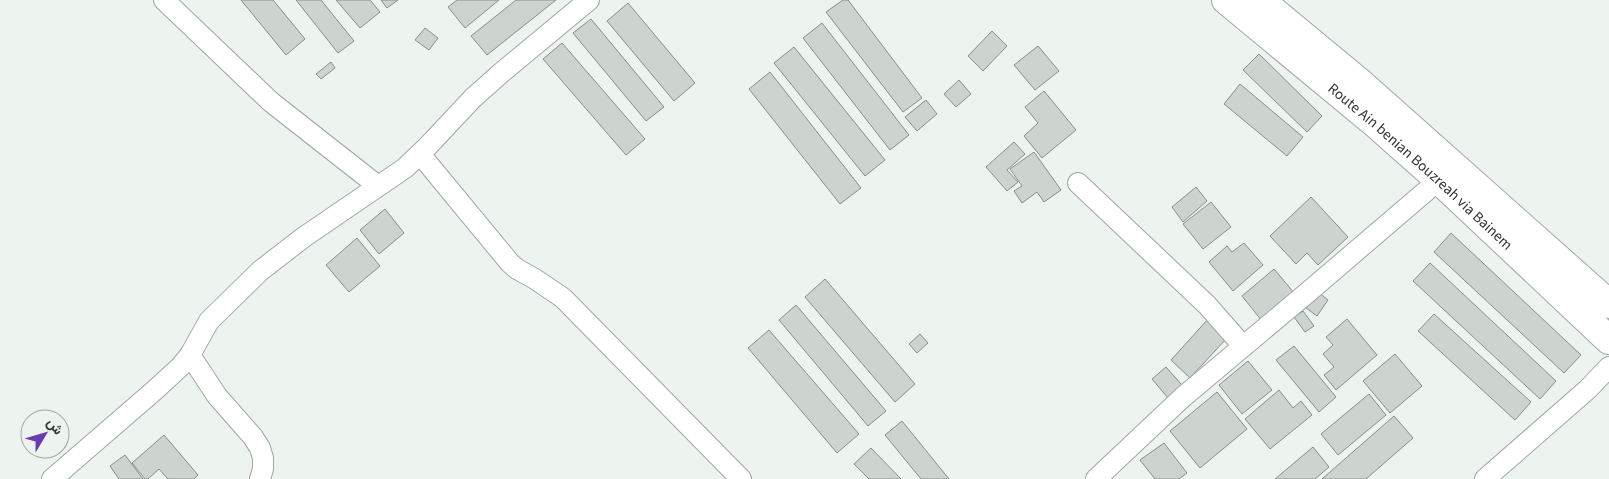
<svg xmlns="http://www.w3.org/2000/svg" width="1609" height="479" viewBox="0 0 1609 479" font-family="'Source Sans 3',Vazirmatn,sans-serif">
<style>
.building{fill:#cdd4cf;stroke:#888e8a}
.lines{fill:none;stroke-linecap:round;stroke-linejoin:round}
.street-casing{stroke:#a0a7a3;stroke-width:22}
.secondary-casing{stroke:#a0a7a3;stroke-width:30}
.street{stroke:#fff;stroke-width:20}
.secondary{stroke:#fff;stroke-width:28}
.labels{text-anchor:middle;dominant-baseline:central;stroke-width:4;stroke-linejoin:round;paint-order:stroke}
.street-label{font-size:15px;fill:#333634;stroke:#edf3ef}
</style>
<rect width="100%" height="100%" fill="#edf3ef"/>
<g class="building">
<path d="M241,0H273L305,39L286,55Z"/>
<path d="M296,0H321L354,41L338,53Z"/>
<path d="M336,0H370L380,12L360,28Z"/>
<path d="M381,0H398L387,8Z"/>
<path d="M457,0H499L465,28L448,7Z"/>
<path d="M516,0H556L487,55L471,36Z"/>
<path d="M843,0H848L922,98L903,112L826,12Z"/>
<path d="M628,3L695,83L674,101L607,21Z"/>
<path d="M591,19L664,107L646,121L573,33Z"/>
<path d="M822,23L909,135L890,150L803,38Z"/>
<path d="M425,28L438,38L429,50L415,40Z"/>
<path d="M992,31L1007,46L983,71L968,56Z"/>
<path d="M562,43L645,139L626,155L543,59Z"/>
<path d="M1038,46L1059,71L1035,90L1014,65Z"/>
<path d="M794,47L885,160L865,176L774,63Z"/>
<path d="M1259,54L1322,116L1307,132L1243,70Z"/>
<path d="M331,62L335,68L321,79L316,74Z"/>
<path d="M770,72L861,188L840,204L749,89Z"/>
<path d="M959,80L971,94L956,107L944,94Z"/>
<path d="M1240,84L1303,137L1287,156L1224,104Z"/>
<path d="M1044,91L1076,130L1042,158L1024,136L1038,123L1025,107Z"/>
<path d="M926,100L937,114L917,131L905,117Z"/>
<path d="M1014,142L1025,154L1007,170L1018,182L1007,191L986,167Z"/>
<path d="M1034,152L1061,190L1044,202L1037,192L1022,203L1014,191L1022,186L1010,169Z"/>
<path d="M1196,187L1207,201L1183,222L1172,207Z"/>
<path d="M1311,197L1348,237L1318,265L1307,253L1296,264L1270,236Z"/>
<path d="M1211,202L1231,227L1203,249L1183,224Z"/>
<path d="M385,209L404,233L379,254L360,230Z"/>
<path d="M1451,233L1581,355L1564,373L1434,252Z"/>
<path d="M357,238L380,266L349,292L326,265Z"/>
<path d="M1244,243L1263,265L1233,291L1209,262L1227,246L1232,252Z"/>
<path d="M1430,263L1556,381L1540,399L1413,281Z"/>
<path d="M1274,269L1295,294L1262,321L1242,296Z"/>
<path d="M825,279L915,384L895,402L805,297Z"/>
<path d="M1318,292L1328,300L1317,316L1306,308Z"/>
<path d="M796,305L886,411L868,426L779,320Z"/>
<path d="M1219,307L1239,325L1190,378L1171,360Z"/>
<path d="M1303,311L1314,326L1305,332L1294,317Z"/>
<path d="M1434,314L1531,402L1515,420L1418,331Z"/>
<path d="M1347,319L1377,355L1336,390L1324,375L1334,367L1323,354L1333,345L1326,337Z"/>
<path d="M769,330L859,434L837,453L748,348Z"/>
<path d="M920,334L928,343L917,353L909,344Z"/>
<path d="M1294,346L1336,397L1319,412L1276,360Z"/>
<path d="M1395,354L1422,386L1390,413L1363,381Z"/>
<path d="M1248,361L1272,390L1242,414L1219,385Z"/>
<path d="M1166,367L1182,385L1168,398L1152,379Z"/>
<path d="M1279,390L1293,408L1301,401L1312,415L1270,449L1245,419Z"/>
<path d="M1217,392L1247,429L1200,468L1170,431Z"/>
<path d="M1369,394L1386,415L1338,455L1321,434Z"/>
<path d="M1394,416L1413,438L1366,479H1322Z"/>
<path d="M902,421L949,479H921L885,435Z"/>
<path d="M164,435L198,475L194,479H168L159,469L148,479H145L132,463Z"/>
<path d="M1164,443L1187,473L1179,479H1155L1140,460Z"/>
<path d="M1313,447L1329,467L1315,479H1275Z"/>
<path d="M871,448L901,479H869L854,464Z"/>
<path d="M125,455L143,479H119L110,466Z"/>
</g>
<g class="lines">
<defs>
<g id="street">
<path d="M164,0L271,102L378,186"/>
<path d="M420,154L510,263L517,269L535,279L563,298L741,479"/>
<path d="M1078,183L1207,305L1243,346"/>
<path d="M190,355L217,396L253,437L260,448L263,458V469L260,479"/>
<path d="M52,479L155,390L181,366L190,355L209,321L260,271L304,237L405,168L426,148L473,98L501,73L589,0"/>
<path d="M1096,479L1183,397L1307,293L1439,180"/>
<path d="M1485,479L1588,389L1609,367"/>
</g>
<g id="secondary">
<path id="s1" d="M1226,0L1377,125L1439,180L1609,340"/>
<path d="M1260,0L1358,81L1609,304"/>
</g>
</defs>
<use href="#street" class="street-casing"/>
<use href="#secondary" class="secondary-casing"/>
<use href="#street" class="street"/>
<use href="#secondary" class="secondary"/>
</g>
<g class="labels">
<g class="street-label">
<text stroke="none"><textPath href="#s1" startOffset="256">Route Ain benian Bouzreah via Bainem</textPath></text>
</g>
</g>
<g transform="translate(45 434) rotate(52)"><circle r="24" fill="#edf3ef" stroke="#a3a7a4"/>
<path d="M0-4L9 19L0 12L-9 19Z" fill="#6a3cb3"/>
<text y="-8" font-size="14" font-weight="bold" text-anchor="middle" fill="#333634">ش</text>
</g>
</svg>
